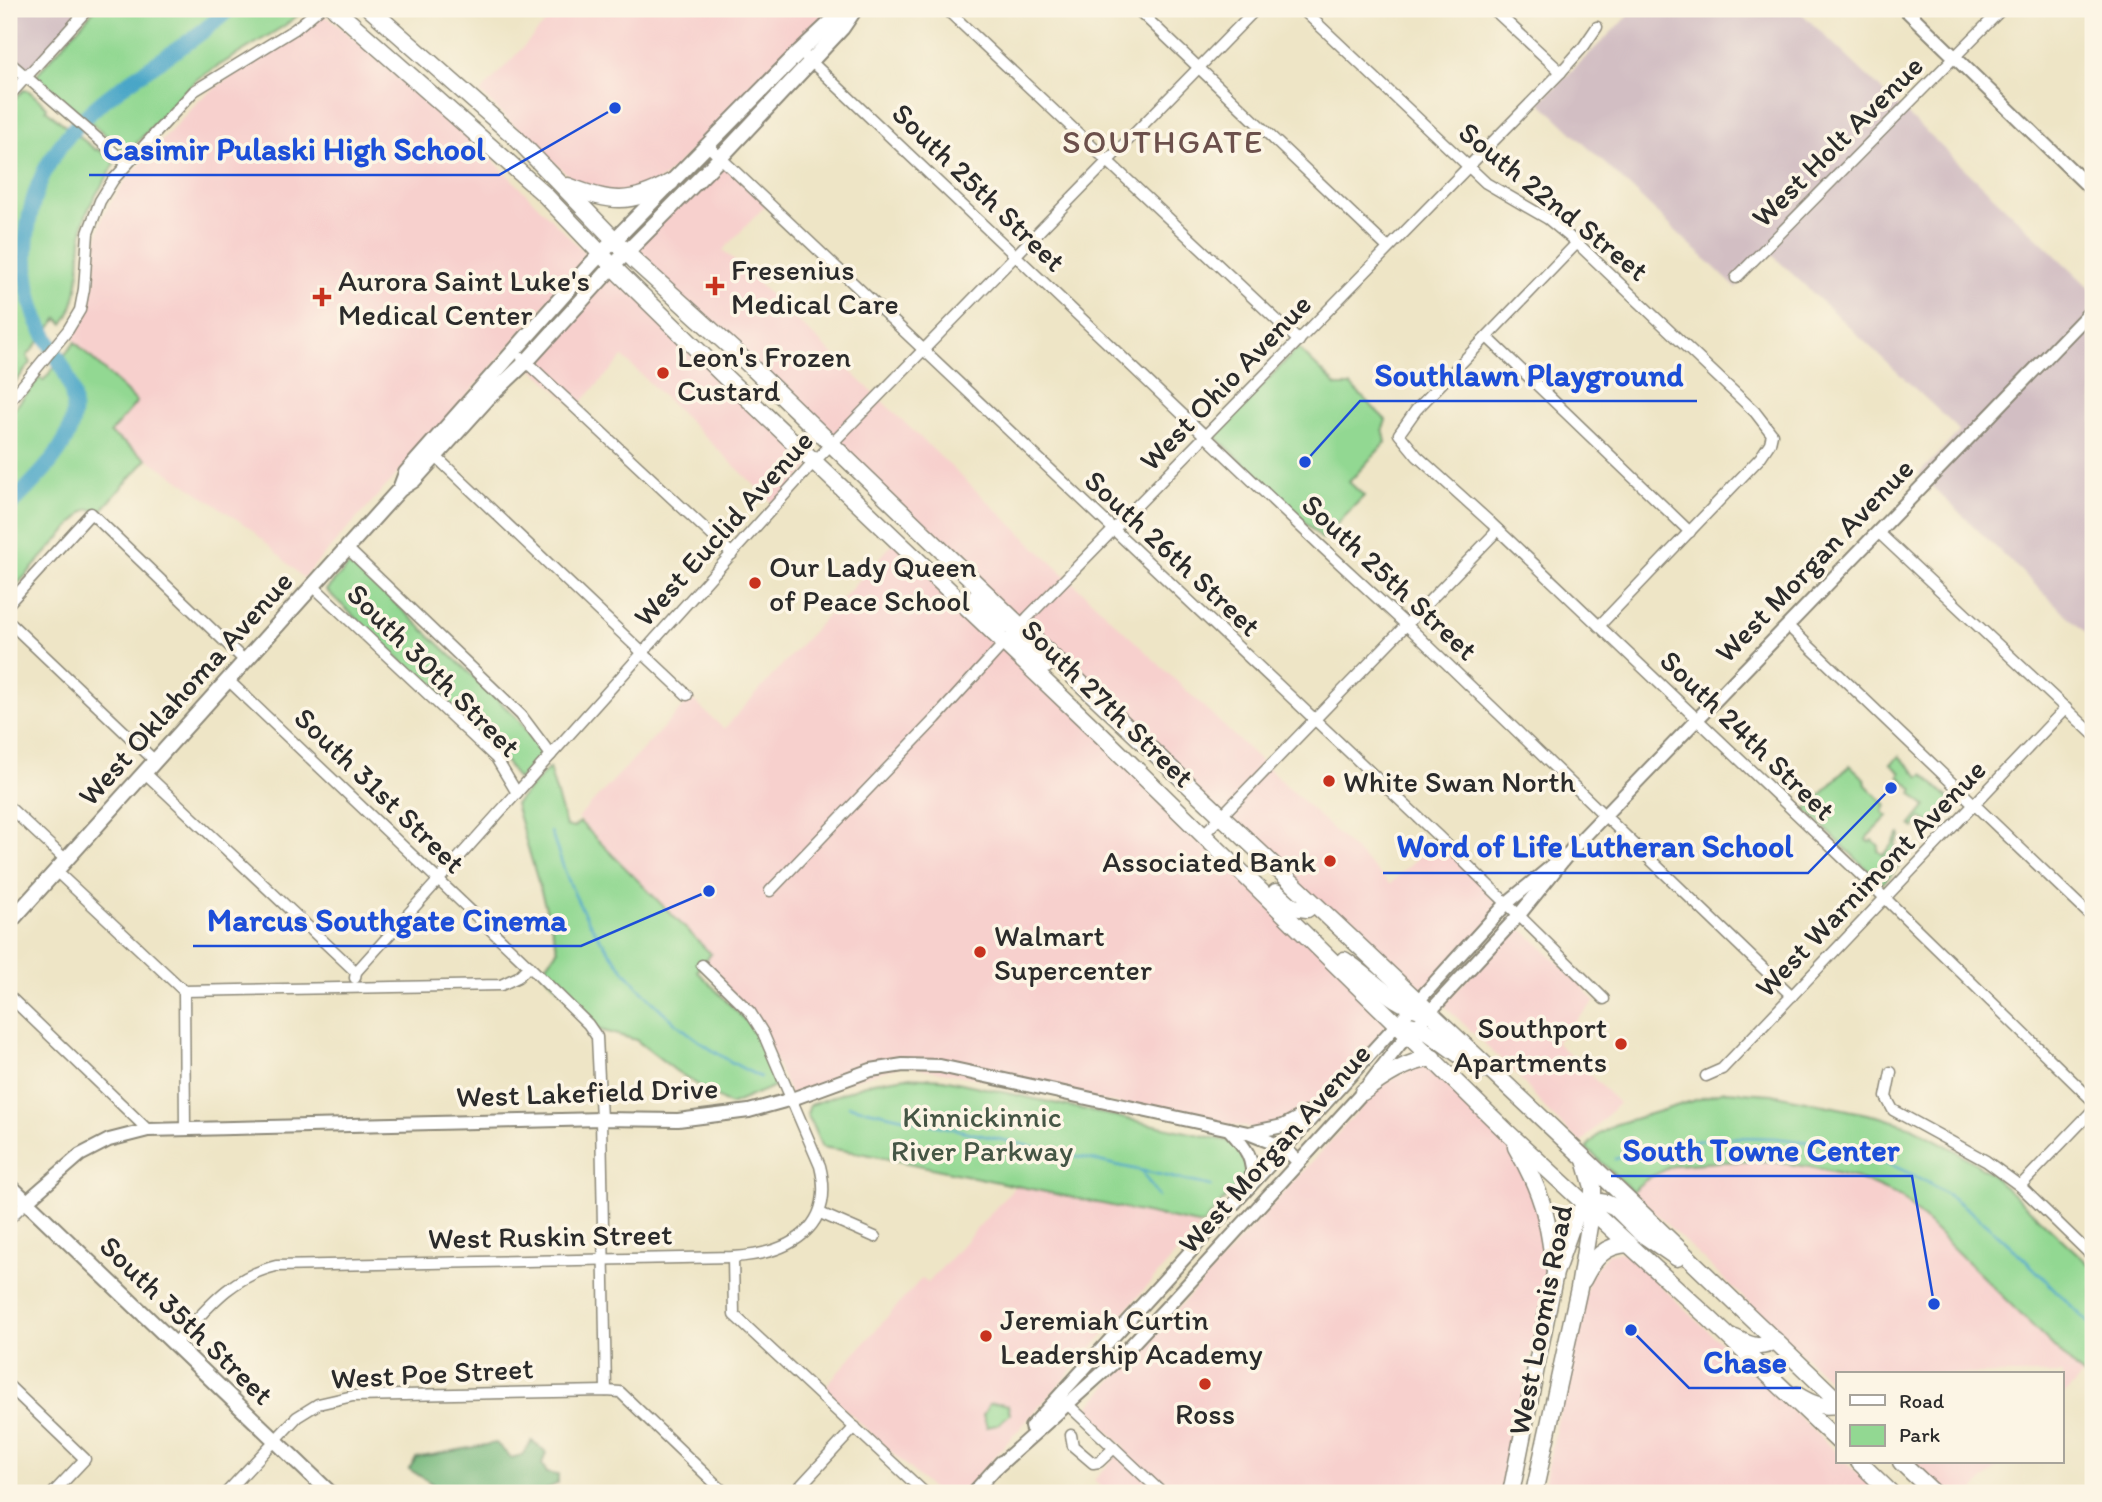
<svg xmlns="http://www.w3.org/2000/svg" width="2102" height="1502" viewBox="0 0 2102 1502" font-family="Itim,sans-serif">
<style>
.built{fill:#f7d0cd}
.industrial{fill:#d2bec3}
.green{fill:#92d892;stroke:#5e825e;stroke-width:2}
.forest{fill:#75b87c;stroke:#507254;stroke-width:2}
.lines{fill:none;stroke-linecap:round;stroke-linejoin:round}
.stream{stroke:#48a6c7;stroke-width:2.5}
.river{stroke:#48a6c7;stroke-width:16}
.minor-casing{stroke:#8c8878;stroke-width:13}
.tertiary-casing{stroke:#8c8878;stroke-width:16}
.secondary-casing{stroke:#8c8878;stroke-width:18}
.primary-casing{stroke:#8c8878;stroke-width:19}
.minor{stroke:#fff;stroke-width:10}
.tertiary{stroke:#fff;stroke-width:12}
.secondary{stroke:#fff;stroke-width:14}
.primary{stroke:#fff;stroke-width:16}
.poi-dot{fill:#c8321e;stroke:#fcf5e5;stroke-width:2.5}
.labels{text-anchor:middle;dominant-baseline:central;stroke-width:7;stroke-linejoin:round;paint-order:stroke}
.street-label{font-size:30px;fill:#2b2b2b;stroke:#fcf5e5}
.poi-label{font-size:30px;fill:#2b2b2b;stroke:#fcf5e5;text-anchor:start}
.park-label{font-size:30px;fill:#455645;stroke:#fcf5e5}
.quarter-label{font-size:33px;letter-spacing:2px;fill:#6c504c;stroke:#fcf5e5}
.leader{fill:none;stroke:#1d4ed8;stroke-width:2.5}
.callout-dot{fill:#1d4ed8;stroke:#fcf5e5;stroke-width:2.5}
.callout-label{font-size:32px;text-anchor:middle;font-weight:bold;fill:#1d4ed8;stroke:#fcf5e5;stroke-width:7;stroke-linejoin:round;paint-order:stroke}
</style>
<rect width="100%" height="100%" fill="#fcf5e5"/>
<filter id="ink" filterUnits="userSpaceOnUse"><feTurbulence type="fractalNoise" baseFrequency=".0143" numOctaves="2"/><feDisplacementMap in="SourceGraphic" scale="14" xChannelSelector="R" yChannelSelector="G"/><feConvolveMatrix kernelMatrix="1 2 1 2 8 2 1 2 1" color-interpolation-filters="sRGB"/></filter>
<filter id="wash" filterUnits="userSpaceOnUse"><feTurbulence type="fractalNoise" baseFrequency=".00686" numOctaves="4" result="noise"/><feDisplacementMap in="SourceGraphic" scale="28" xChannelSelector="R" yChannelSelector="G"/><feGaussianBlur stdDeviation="1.57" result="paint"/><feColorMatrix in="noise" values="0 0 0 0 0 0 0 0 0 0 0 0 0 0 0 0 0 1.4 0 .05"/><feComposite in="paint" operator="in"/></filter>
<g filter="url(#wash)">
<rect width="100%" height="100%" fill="#eee5c6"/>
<g class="built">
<path d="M553,9H831L667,175L655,184L615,196L575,182L480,93L554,14Z"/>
<path d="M323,16L331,19L480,147L584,252L586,257L447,419L303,578L250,528L110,433L137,402L72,338L87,315L95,278L97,239L103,215L125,181L199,100L229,78L292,41Z"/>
<path d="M720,158L768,203L723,250L1390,884L1439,837L1507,903L1417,1001L627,252Z"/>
<path d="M613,266L814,462L776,506L623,357L576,408L526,362Z"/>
<path d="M896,540L1397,1022L1323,1104L1267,1131L903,1065L792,1099L763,1033L702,965L711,954L578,818L691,698L724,729Z"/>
<path d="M1518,928H1521L1577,980L1595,1001L1556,1042L1619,1103L1581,1143L1550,1114L1517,1075L1446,1007L1445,1003L1513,930Z"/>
<path d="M1417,1066L1429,1067L1497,1132L1510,1147L1532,1185L1547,1258L1546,1276L1539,1318L1501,1493H1107L1094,1480L1125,1447L1088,1413L1089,1406L1382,1085Z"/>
<path d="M1766,1161L1810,1167L1857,1178L1901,1197L2083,1375L2062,1397V1374H1838V1389L1632,1191L1648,1178L1675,1165Z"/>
<path d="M1016,1185L1202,1225L962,1493H936L823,1389L922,1278L928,1283Z"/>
<path d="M1625,1252L1838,1454V1462H1846L1879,1493H1542L1584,1296L1591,1275L1608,1253Z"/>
<path d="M1914,1462H2002L1971,1493H1947Z"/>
</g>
<g class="industrial">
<path d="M9,9H88L9,96Z"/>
<path d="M1624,9H1797L2093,291V640L1919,474L1959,432L1955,426L1770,253L1736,288L1540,102L1629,15Z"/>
</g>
<g class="green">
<path d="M95,9H306L284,26L197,79L130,150L125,151L37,78L38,73Z"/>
<path d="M23,90L29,91L47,107L46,110L96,150L98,149L113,161L114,165C105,183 91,198 85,218C75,252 86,293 63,324L58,318L27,356L31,363L9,390V105Z"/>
<path d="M75,342L137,402L110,433L147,459L100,512L90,509L84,511L9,594V415L40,377L43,381Z"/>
<path d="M1298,348L1337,386H1351L1386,420L1383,429L1386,442L1349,482L1364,496L1322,539L1214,435Z"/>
<path d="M352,562L518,719L542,754L518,780L501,755L326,590Z"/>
<path d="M1899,756L1920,777L1923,774L1957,806L1937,826L1921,818L1914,828L1911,825L1926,806L1912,793L1914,790L1899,776L1901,773L1891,764Z"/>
<path d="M1850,765L1865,779L1866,785L1886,805L1883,812L1888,816L1868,836L1866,840L1870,842L1873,840L1879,846L1878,851L1884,855C1890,848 1893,841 1900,834L1901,836L1895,845L1902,863L1882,884L1806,810Z"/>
<path d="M549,768L566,826L573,828L580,822L711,954L697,971L752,1027L777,1085L730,1105L676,1071L636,1040L600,1030L542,972L558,949L515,804Z"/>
<path d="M907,1077L943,1079L1228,1141L1241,1150L1247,1170L1246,1175L1202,1225L865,1154L822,1147L807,1114L810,1105L873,1082Z"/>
<path d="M1725,1091L1772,1094L1881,1117L1912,1127L1953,1149L1989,1172L2093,1268V1385L1901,1197L1857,1178L1810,1167L1766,1161L1719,1162L1675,1165L1648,1178L1632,1191L1586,1148L1598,1135L1614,1125Z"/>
<path d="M1000,1403L1008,1405L1010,1414L997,1425L987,1427L983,1415L989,1404Z"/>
</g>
<path class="forest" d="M532,1441L546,1453L542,1464L547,1473L558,1475V1483L540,1493H441L431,1483L409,1469L416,1458L496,1443L511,1458L522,1455Z"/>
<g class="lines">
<g class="stream">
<path d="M551,832C562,864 573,897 591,925C633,990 690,1044 760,1077"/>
<path d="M849,1106L1211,1186"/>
<path d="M1615,1159C1647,1151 1680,1142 1714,1139C1802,1131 1893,1153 1965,1207C2011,1242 2051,1287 2093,1327"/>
<path d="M1143,1173L1158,1197"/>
</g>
<path class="river" d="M9,507C31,483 64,455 72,422C81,382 52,354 37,319C18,272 24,207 49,163C92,88 170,65 229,9"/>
</g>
</g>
<g filter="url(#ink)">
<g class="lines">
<defs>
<g id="minor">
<path d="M946,9L1299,341"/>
<path d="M1137,9L1388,248"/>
<path d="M1302,9L1486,183L1548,219L1577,243L1755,412L1772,434L1770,443L1760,458L1599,626"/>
<path d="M1493,9L1561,72"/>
<path d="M800,51L1321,546L1414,632L1792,996"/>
<path d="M9,62L127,164"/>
<path d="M9,96L88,9"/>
<path d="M707,145L1439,837L1604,999"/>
<path d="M1577,243L1416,410L1399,434L1417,456L1491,523L1885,898L2093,1101"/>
<path d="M1736,278L2002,9"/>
<path d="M1487,337L1690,532"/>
<path d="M522,358L732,554"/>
<path d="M9,402L68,330L80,310L84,289L88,233L100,201L113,180L194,91L295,29L319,9"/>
<path d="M433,454L687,695"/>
<path d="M1878,532L2093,734"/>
<path d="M347,548L521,715L551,755"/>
<path d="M313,586L496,758L517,793"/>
<path d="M9,603L91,513L245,661"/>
<path d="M9,622L154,760"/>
<path d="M1788,626L2093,918"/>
<path d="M228,680L535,972L588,1024L597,1037L601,1119L606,1391"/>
<path d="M144,772L356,972L355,978"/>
<path d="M9,807L66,860"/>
<path d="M1203,835L1498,530"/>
<path d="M56,871L184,991L185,1129"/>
<path d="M770,891L936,718L1028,617L1561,72L1584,46L1597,27"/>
<path d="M356,972L814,462L1256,9"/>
<path d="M184,991L501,985L518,977L529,966"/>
<path d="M9,996L148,1130"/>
<path d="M1891,1072L1886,1097L1893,1110L1986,1161L2020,1186L2093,1257"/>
<path d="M1706,1076L1722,1069L2066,708"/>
<path d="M2020,1186L2093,1110"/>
<path d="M820,1213L875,1237"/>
<path d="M9,1219L26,1202"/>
<path d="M733,1257L734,1315L925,1493"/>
<path d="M174,1344C207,1309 228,1278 276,1266L733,1257C788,1254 836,1229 820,1166L763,1033L750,1012L702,965"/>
<path d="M9,1386L85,1459L53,1493"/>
<path d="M1063,1400L1162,1493"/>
<path d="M1071,1435L1073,1446L1093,1463L1099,1462L1114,1448"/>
<path d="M226,1493L297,1417L318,1404L353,1396L606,1391L620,1392L725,1493"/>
<path d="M794,1493L855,1427"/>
</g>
<g id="tertiary">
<path d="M1905,9L2093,191"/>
<path d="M1229,1129C1244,1146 1256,1159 1251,1183"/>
<path d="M1249,1133L1283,1126L1313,1110"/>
<path d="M26,1202L80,1155L109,1140L148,1130L601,1119L678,1120L749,1111L792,1099L871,1070L903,1065L940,1066L1248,1133L1283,1147L1299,1162"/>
<path d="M1031,1427L1507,903L1552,866"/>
<path d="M997,1467L1121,1356L1178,1295L1363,1092L1399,1045L1519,915L1573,848L2093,309"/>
<path d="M973,1493L1001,1462"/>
</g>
<g id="secondary">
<path d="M400,489L406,473L591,264L800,51L833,20L850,9"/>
<path d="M9,923L400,489L414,480L487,399L526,362L613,266L720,158L842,28L855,9"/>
<path d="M9,1185L330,1493"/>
</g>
<g id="primary">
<path d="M335,9L544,194L620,274L721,373L1101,735L1508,1133L1711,1320L1838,1441"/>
<path d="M370,9L515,137L634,260L739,355L1020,626L1584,1158L1838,1401"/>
<path d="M568,186C610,203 631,205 671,182"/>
<path d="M973,599L1004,625L1017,626"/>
<path d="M1005,643H1021L1046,665"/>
<path d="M1276,892L1293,907L1307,909L1313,904"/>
<path d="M1344,960C1372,978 1392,1005 1425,1011"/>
<path d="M1397,1022L1422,1028L1482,1071"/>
<path d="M1363,1092C1383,1077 1407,1061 1433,1058"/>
<path d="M1516,1147C1542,1192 1548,1217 1554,1268"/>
<path d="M1583,1280C1594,1258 1604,1245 1629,1244"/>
<path d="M1735,1338C1749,1345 1761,1351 1775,1340"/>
<path d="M1797,1395C1810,1403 1822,1409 1838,1404"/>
<path d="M1859,1462L1891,1493"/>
<path d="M1901,1462L1934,1493"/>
<path d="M1511,1493L1555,1273L1575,1217L1586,1205L1593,1201L1606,1203L1615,1207L1642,1234L1677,1258"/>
<path d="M1534,1493L1579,1288L1593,1201V1187L1585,1160"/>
</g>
</defs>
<use href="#minor" class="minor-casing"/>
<use href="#tertiary" class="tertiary-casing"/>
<use href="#secondary" class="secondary-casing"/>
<use href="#primary" class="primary-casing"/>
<use href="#minor" class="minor"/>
<use href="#tertiary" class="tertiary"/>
<use href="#secondary" class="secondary"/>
<use href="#primary" class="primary"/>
</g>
</g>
<g class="poi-dot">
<path d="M711.5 275.5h7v7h7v7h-7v7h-7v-7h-7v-7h7z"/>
<path d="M318.5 286.5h7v7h7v7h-7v7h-7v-7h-7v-7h7z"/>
<circle cx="663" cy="373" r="7"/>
<circle cx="755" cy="583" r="7"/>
<circle cx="1329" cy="781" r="7"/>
<circle cx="1330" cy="861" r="7"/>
<circle cx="980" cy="952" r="7"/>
<circle cx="1621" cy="1044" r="7"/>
<circle cx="986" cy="1336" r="7"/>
<circle cx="1205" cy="1384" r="7"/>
</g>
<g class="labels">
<g class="street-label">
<text transform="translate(1837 141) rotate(-45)">West Holt Avenue</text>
<text transform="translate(979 187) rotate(44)">South 25th Street</text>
<text transform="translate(1554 201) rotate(39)">South 22nd Street</text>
<text transform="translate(1225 382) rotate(-46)">West Ohio Avenue</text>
<text transform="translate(723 528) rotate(-48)">West Euclid Avenue</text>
<text transform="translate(1173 553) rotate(43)">South 26th Street</text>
<text transform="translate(1814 560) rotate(-46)">West Morgan Avenue</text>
<text transform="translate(1390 577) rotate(43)">South 25th Street</text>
<text transform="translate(434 670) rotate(45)">South 30th Street</text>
<text transform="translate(185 688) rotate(-48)">West Oklahoma Avenue</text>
<text transform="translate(1108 703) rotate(44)">South 27th Street</text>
<text transform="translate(1748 735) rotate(44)">South 24th Street</text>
<text transform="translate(380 790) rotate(44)">South 31st Street</text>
<text transform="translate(1870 878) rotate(-46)">West Warnimont Avenue</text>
<text transform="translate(587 1092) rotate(-2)">West Lakefield Drive</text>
<text transform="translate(1274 1148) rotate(-48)">West Morgan Avenue</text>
<text transform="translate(550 1236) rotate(-1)">West Ruskin Street</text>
<text transform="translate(187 1320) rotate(44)">South 35th Street</text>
<text transform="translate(1540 1320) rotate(-79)">West Loomis Road</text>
<text transform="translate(432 1373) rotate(-3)">West Poe Street</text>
</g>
<g class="poi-label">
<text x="731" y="269">Fresenius<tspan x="731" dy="34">Medical Care</tspan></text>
<text x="338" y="280">Aurora Saint Luke's<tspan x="338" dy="34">Medical Center</tspan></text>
<text x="677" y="356">Leon's Frozen<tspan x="677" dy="34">Custard</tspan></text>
<text x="769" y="566">Our Lady Queen<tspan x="769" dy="34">of Peace School</tspan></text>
<text x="1343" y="781">White Swan North</text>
<text x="1316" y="861" text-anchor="end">Associated Bank</text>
<text x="994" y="935">Walmart<tspan x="994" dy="34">Supercenter</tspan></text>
<text x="1607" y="1027" text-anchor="end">Southport<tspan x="1607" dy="34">Apartments</tspan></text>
<text x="1000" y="1319">Jeremiah Curtin<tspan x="1000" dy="34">Leadership Academy</tspan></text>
<text x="1205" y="1413" text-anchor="middle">Ross</text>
</g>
<g class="park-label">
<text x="982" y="1116">Kinnickinnic<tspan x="982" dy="34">River Parkway</tspan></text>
</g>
<g class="quarter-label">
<text x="1163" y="141">SOUTHGATE</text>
</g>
</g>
<path class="leader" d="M615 108L499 175H89M1305 462L1360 401H1697M1891 788L1808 873H1383M709 891L581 946H193M1934 1304L1912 1176H1611M1631 1330L1689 1388H1801"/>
<g class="callout-dot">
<circle cx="615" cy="108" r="7"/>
<circle cx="1305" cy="462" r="7"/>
<circle cx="1891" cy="788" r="7"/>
<circle cx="709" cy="891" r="7"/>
<circle cx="1934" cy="1304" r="7"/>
<circle cx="1631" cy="1330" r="7"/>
</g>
<g class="callout-label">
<text x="294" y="160">Casimir Pulaski High School</text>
<text x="1529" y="386">Southlawn Playground</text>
<text x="1595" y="857">Word of Life Lutheran School</text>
<text x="387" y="931">Marcus Southgate Cinema</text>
<text x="1761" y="1161">South Towne Center</text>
<text x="1745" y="1373">Chase</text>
</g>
<rect width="2102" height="1502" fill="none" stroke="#fcf5e5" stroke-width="35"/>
<rect x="1836" y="1372" width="228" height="91" fill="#fcf5e5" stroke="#a8a49b" stroke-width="2"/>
<rect x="1850" y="1395" width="35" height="10" fill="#ffffff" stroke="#a8a49b" stroke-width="2"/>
<text x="1899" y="1408" font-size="21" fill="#2b2b2b">Road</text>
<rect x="1850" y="1425" width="35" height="21" fill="#92d892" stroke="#a8a49b" stroke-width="2"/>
<text x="1899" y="1442" font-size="21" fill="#2b2b2b">Park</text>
</svg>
